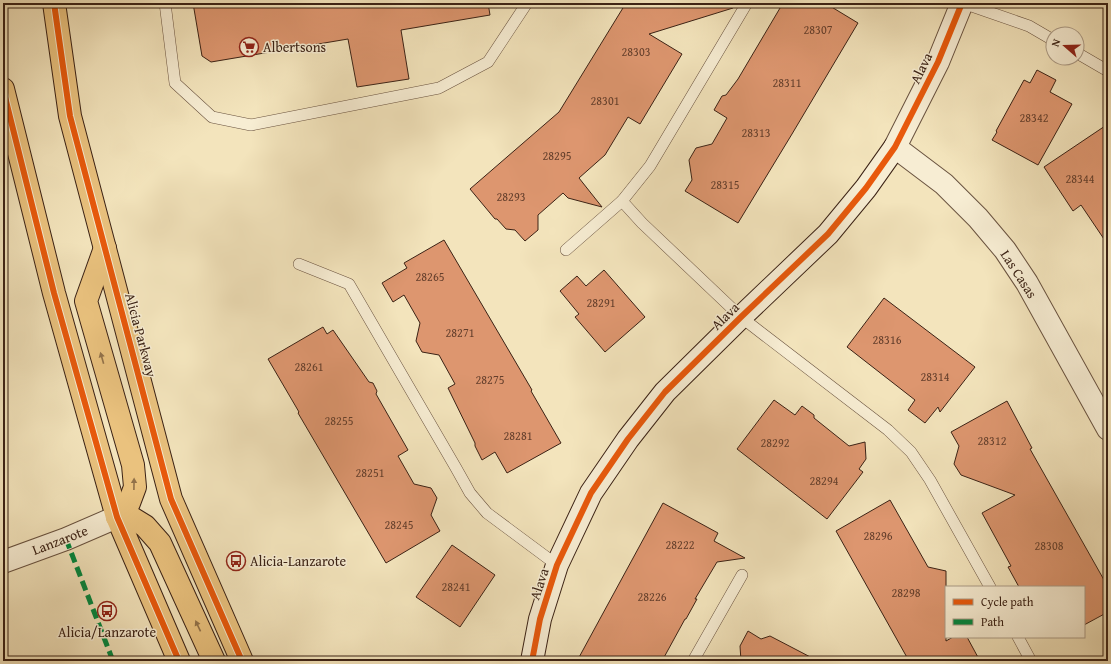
<svg xmlns="http://www.w3.org/2000/svg" width="1111" height="664" viewBox="0 0 1111 664" font-family="'Gentium Book Plus',serif">
<style>
.building{fill:#dd966f;stroke:#3b2215}
.lines{fill:none;stroke-linecap:round;stroke-linejoin:round}
.lane-casing{stroke:#69523f;stroke-width:12}
.street-casing{stroke:#69523f;stroke-width:24}
.secondary-casing{stroke:#3b2215;stroke-width:24}
.primary-casing{stroke:#3b2215;stroke-width:24}
.lane{stroke:#f7edd3;stroke-width:11}
.street{stroke:#f7edd3;stroke-width:22}
.secondary{stroke:#f7edd3;stroke-width:22}
.primary{stroke:#eac27e;stroke-width:22}
.quiet{stroke:#00873e;stroke-width:5;stroke-dasharray:10 5;stroke-linecap:butt}
.cycleway-casing{stroke:#f7edd3;stroke-width:8}
.cycleway{stroke:#e8590c;stroke-width:6}
.oneway{fill:#92724a}
.labels{text-anchor:middle;dominant-baseline:central;stroke-width:3;stroke-linejoin:round;paint-order:stroke}
.number-label{font-size:12px;fill:#643f2c}
.poi-label{font-size:14px;fill:#3b2215;stroke:#f7edd3;text-anchor:start}
.street-label{font-size:14px;fill:#3b2215;stroke:#f7edd3}
</style>
<rect width="100%" height="100%" fill="#f3e4bc"/>
<filter id="stains"><feTurbulence type="fractalNoise" baseFrequency=".005" numOctaves="4"/><feColorMatrix values="0 0 0 0 .2 0 0 0 0 .09 0 0 0 0 .02 0 0 0 .5 -.17"/></filter>
<radialGradient id="worn" r=".72"><stop offset=".6" stop-color="#630" stop-opacity="0"/><stop offset="1" stop-color="#630" stop-opacity=".3"/></radialGradient>
<g class="building">
<path d="M193,3H488L490,15L401,30L409,79L357,87L348,39L211,62L202,56Z"/>
<path d="M626,3H732L733,8L649,34L682,54L640,124L628,117L605,155L579,178L602,207L568,198L563,193L538,215V230L525,241L515,230L506,229L497,219H495L470,189L559,112Z"/>
<path d="M783,3H825L858,23L792,134L738,223L685,191L692,180L689,160L696,148L712,144L727,118L714,110L722,96L726,95L738,79Z"/>
<path d="M1037,70L1056,80L1050,92L1072,104L1038,165L992,140L997,132L996,131L1024,80L1030,83Z"/>
<path d="M1108,124V245L1081,205L1073,211L1044,167Z"/>
<path d="M444,240L532,390L531,391L561,443L507,473L495,452L482,460L475,446V443L448,388L455,384L439,355L422,352L416,341L420,323L404,295L393,302L382,283L407,268L404,263Z"/>
<path d="M604,270L645,317L605,352L575,317L579,314L560,291L577,276L586,286Z"/>
<path d="M884,298L975,367L940,412L938,407L925,423L908,410L915,400L847,347Z"/>
<path d="M323,327L327,334L333,330L369,382L373,383L377,391L376,394L408,450L398,456L414,484L431,488L437,498L431,515L440,531L386,563L298,413L299,412L268,359Z"/>
<path d="M774,400L795,415L802,406L814,415V418L849,446L865,442L866,459L859,469L863,472L827,519L737,449Z"/>
<path d="M1007,401L1032,448L1030,449L1108,587V612L1084,625V587H1019L1008,567L1011,566L982,513L1015,495L961,475L954,464L959,446L951,432Z"/>
<path d="M890,500L928,567L946,571V641L953,637H967L980,661H909L836,531Z"/>
<path d="M663,503L718,533L714,541L745,558L717,562L695,599H697L686,619H685L662,661H577Z"/>
<path d="M452,545L495,575L460,627L416,597Z"/>
<path d="M748,631L761,639L770,636L818,661H741L740,646Z"/>
</g>
<g class="lines">
<defs>
<g id="lane">
<path d="M165,3L175,83L212,117L251,125L439,88L488,62L527,3"/>
<path d="M963,3L1029,26L1053,40"/>
<path d="M1077,53L1108,71"/>
<path d="M622,201L642,223L741,317L759,331L888,430L911,452L930,480L990,587"/>
<path d="M566,250L622,201L650,166L747,3"/>
<path d="M299,264L349,284L456,468L470,493L487,513L557,565"/>
<path d="M1018,637L1031,661"/>
<path d="M693,661L742,575"/>
</g>
<g id="street">
<path d="M962,3L938,62L895,147L944,184L978,218L1005,250L1027,283L1108,429"/>
<path d="M3,562L66,539L117,517"/>
</g>
<path id="secondary" d="M532,661L540,619L557,565L591,493L628,439L665,392L741,317L828,234L866,188L895,147"/>
<g id="primary">
<path d="M54,3L70,116L171,499L242,661"/>
<path d="M3,89L54,293L117,517L179,661"/>
<path d="M105,248L86,301L133,465L135,487L129,503L117,517"/>
<path d="M117,517L132,518L145,526L160,543L214,661"/>
</g>
</defs>
<use href="#lane" class="lane-casing"/>
<use href="#street" class="street-casing"/>
<use href="#secondary" class="secondary-casing"/>
<use href="#primary" class="primary-casing"/>
<use href="#lane" class="lane"/>
<use href="#street" class="street"/>
<use href="#secondary" class="secondary"/>
<use href="#primary" class="primary"/>
<path class="quiet" d="M66,539L113,661"/>
<defs>
<g id="cycleway">
<path d="M54,3L70,116L171,499L242,661"/>
<path d="M3,89L54,293L117,517L179,661"/>
<path d="M532,661L540,619L557,565L591,493L628,439L665,392L741,317L828,234L866,188L895,147L938,62L962,3"/>
</g>
</defs>
<use href="#cycleway" class="cycleway-casing"/>
<use href="#cycleway" class="cycleway"/>
</g>
<defs><path id="oneway-solid" d="M-6-.8H1V-3.2L6.5 0L1 3.2V.8H-6Z"/></defs>
<g class="oneway">
<use href="#oneway-solid" transform="translate(102 358) rotate(-106)"/>
<use href="#oneway-solid" transform="translate(134 484) rotate(-89)"/>
<use href="#oneway-solid" transform="translate(198 626) rotate(-115)"/>
</g>
<defs>
<symbol id="supermarket-ring" viewBox="-11 -11 22 22"><circle r="9.5" fill="#f7edd3" stroke="#8f2418" stroke-width="1.5"/><path d="M-6-5.5h2.5l.6 2H6L4.5 2H-2.5L-4.4-4H-6ZM-1.5 3.2a1.3 1.3 0 1 0 .1 0ZM3 3.2a1.3 1.3 0 1 0 .1 0Z" fill="#8f2418"/></symbol>
<symbol id="bus-ring" viewBox="-11 -11 22 22"><circle r="9.5" fill="#f7edd3" stroke="#8f2418" stroke-width="1.5"/><path d="M-5-6H5V4H4V6H2V4H-2V6H-4V4H-5ZM-3.5-4V0h7V-4ZM-3.5 1.2v1.5H-2V1.2ZM2 1.2v1.5H3.5V1.2Z" fill="#8f2418"/></symbol>
</defs>
<g fill-rule="evenodd">
<use href="#supermarket-ring" x="238" y="36" width="22" height="22"/>
<use href="#bus-ring" x="225" y="550" width="22" height="22"/>
<use href="#bus-ring" x="96" y="600" width="22" height="22"/>
</g>
<g class="labels">
<g class="number-label">
<text x="818" y="29">28307</text>
<text x="636" y="51">28303</text>
<text x="787" y="82">28311</text>
<text x="605" y="100">28301</text>
<text x="1034" y="117">28342</text>
<text x="756" y="132">28313</text>
<text x="557" y="155">28295</text>
<text x="1080" y="178">28344</text>
<text x="725" y="184">28315</text>
<text x="511" y="196">28293</text>
<text x="430" y="276">28265</text>
<text x="601" y="302">28291</text>
<text x="460" y="332">28271</text>
<text x="887" y="339">28316</text>
<text x="309" y="366">28261</text>
<text x="935" y="376">28314</text>
<text x="490" y="379">28275</text>
<text x="339" y="420">28255</text>
<text x="518" y="435">28281</text>
<text x="992" y="440">28312</text>
<text x="775" y="442">28292</text>
<text x="370" y="472">28251</text>
<text x="824" y="480">28294</text>
<text x="399" y="524">28245</text>
<text x="878" y="535">28296</text>
<text x="680" y="544">28222</text>
<text x="1049" y="545">28308</text>
<text x="456" y="586">28241</text>
<text x="906" y="592">28298</text>
<text x="652" y="596">28226</text>
</g>
<g class="poi-label">
<text x="263" y="47">Albertsons</text>
<text x="250" y="561">Alicia-Lanzarote</text>
<text x="107" y="632" text-anchor="middle">Alicia/Lanzarote</text>
</g>
<g class="street-label">
<text transform="translate(921 68) rotate(-64)">Alava</text>
<text transform="translate(1019 274) rotate(57)">Las Casas</text>
<text transform="translate(725 316) rotate(-44)">Alava</text>
<text transform="translate(141 335) rotate(75)">Alicia Parkway</text>
<text transform="translate(60 540) rotate(-21)">Lanzarote</text>
<text transform="translate(539 584) rotate(-72)">Alava</text>
</g>
</g>
<rect width="1111" height="664" fill="none" stroke="#f3e4bc" stroke-width="16"/>
<rect x="4" y="4" width="1103" height="656" fill="none" stroke="#3b2215" stroke-width="2"/>
<rect x="8" y="8" width="1095" height="648" fill="none" stroke="#3b2215"/>
<rect x="945" y="586" width="140" height="52" fill="#f7edd3" stroke="#ac9c87"/>
<rect x="953" y="599" width="20" height="6" fill="#e8590c" stroke="#ac9c87"/>
<text x="981" y="606" font-size="12" fill="#3b2215">Cycle path</text>
<rect x="953" y="619" width="20" height="6" fill="#00873e" stroke="#ac9c87"/>
<text x="981" y="626" font-size="12" fill="#3b2215">Path</text>
<g transform="translate(1065 46) rotate(290)"><circle r="19" fill="#f7edd3" stroke="#ac9c87"/>
<path d="M0-3L7 15L0 10L-7 15Z" fill="#8f2418"/>
<text y="-6" font-size="11" font-weight="bold" text-anchor="middle" fill="#3b2215">N</text>
</g>
<rect width="100%" height="100%" filter="url(#stains)"/>
<rect width="100%" height="100%" fill="url(#worn)"/>
</svg>
